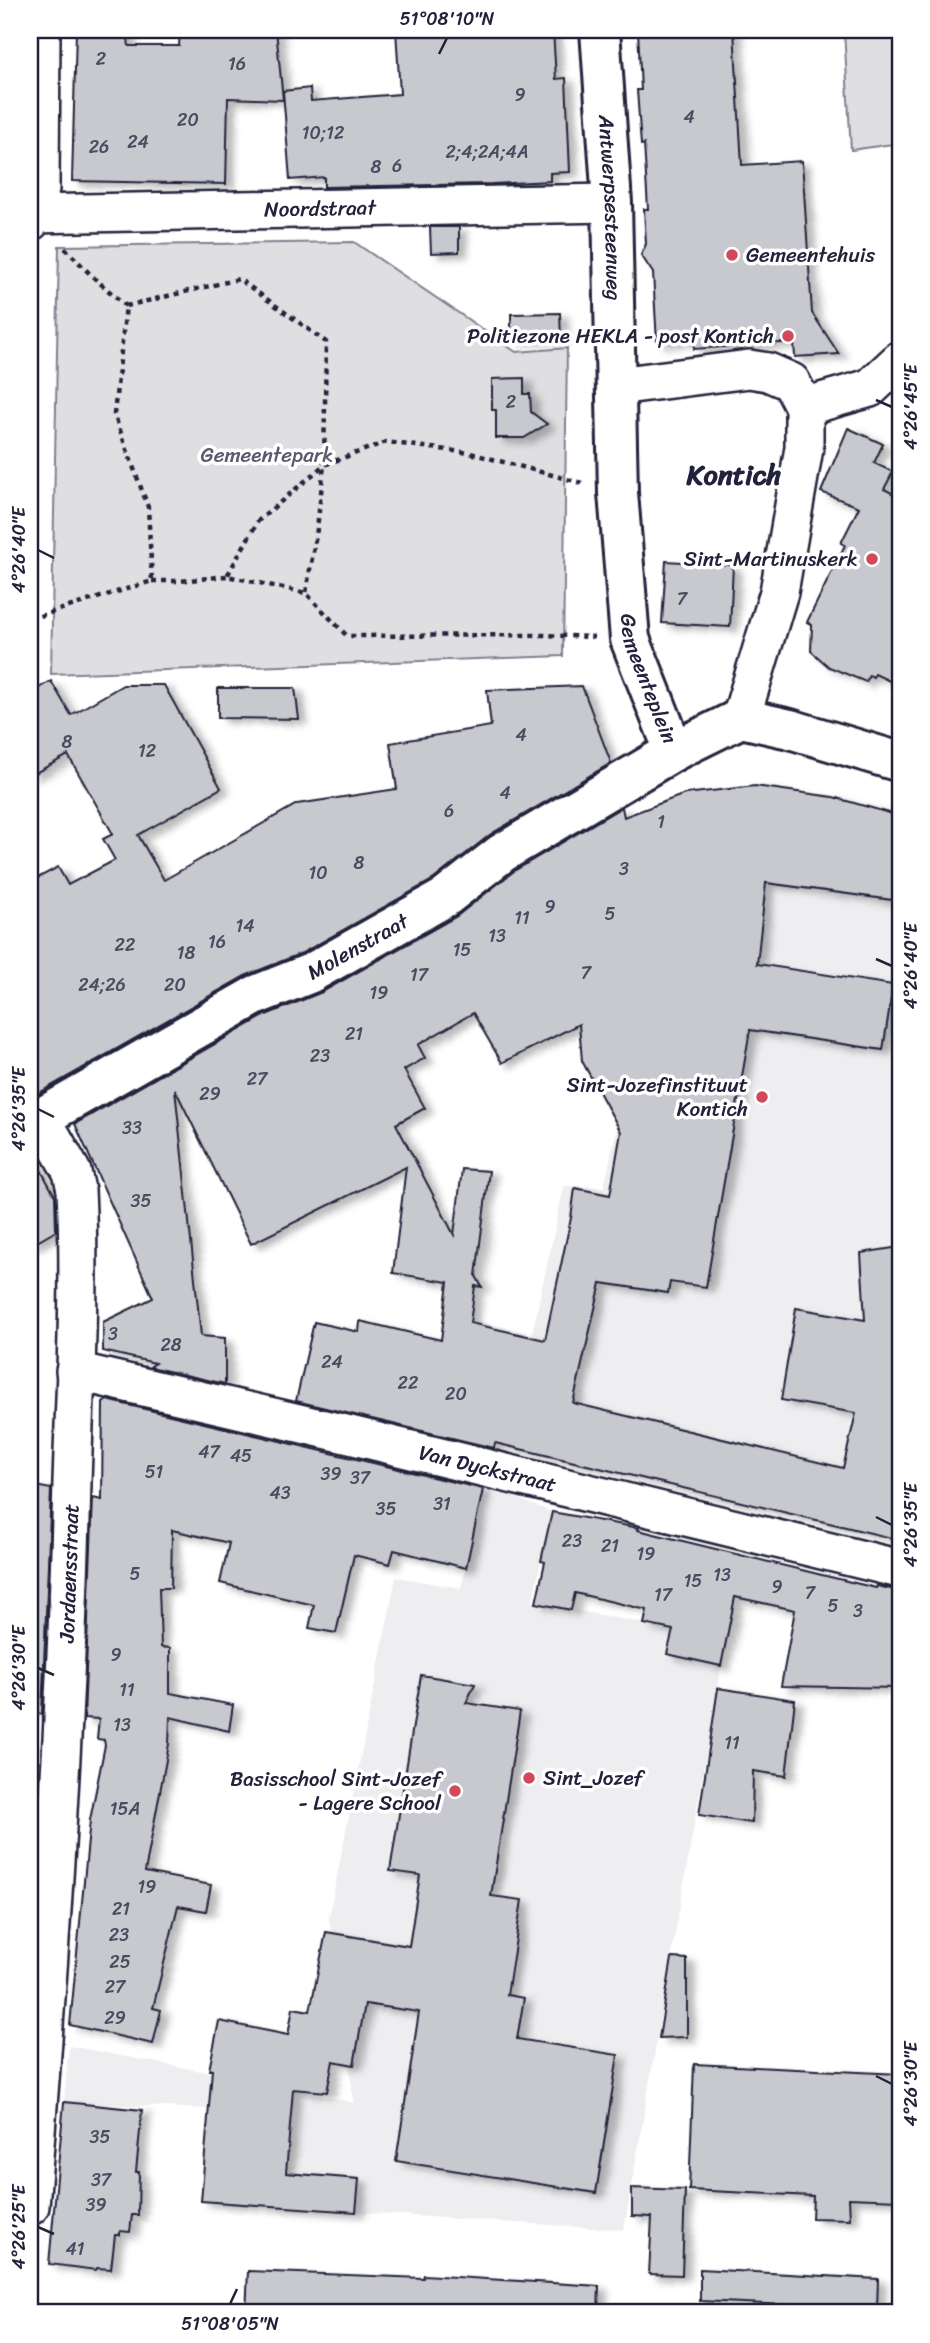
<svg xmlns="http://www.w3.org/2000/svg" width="930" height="2343" viewBox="0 0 930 2343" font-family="Sriracha,sans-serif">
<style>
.built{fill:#eeeef1}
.green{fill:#dfdfe2;stroke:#80808e;stroke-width:2}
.building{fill:#c8c8cf;stroke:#22223b;stroke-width:2;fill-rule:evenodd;filter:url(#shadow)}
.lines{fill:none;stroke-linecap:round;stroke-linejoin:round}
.street-casing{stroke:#22223b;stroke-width:42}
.secondary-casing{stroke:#22223b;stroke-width:44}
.path{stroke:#22223b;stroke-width:4.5;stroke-dasharray:5 5;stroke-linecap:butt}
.street{stroke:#fff;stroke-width:37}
.secondary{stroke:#fff;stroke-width:38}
.ticks{fill:none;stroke:#22223b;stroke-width:2.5}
.poi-dot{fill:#d1495b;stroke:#fff;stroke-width:2.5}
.labels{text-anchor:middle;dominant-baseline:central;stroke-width:7;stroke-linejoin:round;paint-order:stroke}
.number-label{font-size:18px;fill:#4c4c60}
.street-label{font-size:21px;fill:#22223b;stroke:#fff}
.poi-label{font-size:21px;fill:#22223b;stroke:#fff;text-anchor:end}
.park-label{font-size:21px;fill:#5b5b6d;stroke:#fff}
.district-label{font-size:28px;font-weight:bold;fill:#22223b;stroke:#fff}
.neatline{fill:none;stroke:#22223b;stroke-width:2.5}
.ticks-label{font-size:18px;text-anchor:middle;fill:#22223b}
</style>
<defs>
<filter id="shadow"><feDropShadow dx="8" dy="4.5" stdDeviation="3.5" flood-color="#0004"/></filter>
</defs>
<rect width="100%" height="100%" fill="#fff"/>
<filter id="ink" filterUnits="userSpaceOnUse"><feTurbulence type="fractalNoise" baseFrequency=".0143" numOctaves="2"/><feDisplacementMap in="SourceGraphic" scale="14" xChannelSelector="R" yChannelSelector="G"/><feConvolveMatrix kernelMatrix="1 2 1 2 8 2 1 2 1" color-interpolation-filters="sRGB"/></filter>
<g filter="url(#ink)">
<g class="built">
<path d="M754,785L833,797L900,816V1540L464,1436L478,1321L532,1334L564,1186L604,1187L644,1009L698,826L685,794Z"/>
<path d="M484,1486L552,1512L532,1602L726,1639L624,2230L356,2212L286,2173L226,2110L64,2102L69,2046L295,2089L354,2103L329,1917L396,1577L461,1588Z"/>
</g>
<g class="green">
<path d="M844,30H900V143L851,150Z"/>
<path d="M354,242L516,352L567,348L563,656L51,674L59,246Z"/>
</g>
<g class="building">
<path d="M76,30H127L129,46H179L180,30H276L283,100L228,98L226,184L72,181Z"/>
<path d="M396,30H553L556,79L566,78L570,172L550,173V181L492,184L324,187V177L290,180L283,91L310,88L311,101L400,94Z"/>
<path d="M638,30H734L742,165L802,161L812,313L839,354L795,357L794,342L694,349V340L657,343L653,273L641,255L646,244L644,209H648L644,144L641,145L637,90H641Z"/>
<path d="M430,227H459V252L431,253Z"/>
<path d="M560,313L561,339L511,340V314Z"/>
<path d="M524,378V394H530L531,412L547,424L524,438H496V410H492V379Z"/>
<path d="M848,428L883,444L874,463L893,472L884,489L900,497V686L875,674L873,677L869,675L866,682L829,667L811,651L812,625L807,622L845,545L841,543L859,507L821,492Z"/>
<path d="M666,561L733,565L730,627L662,623Z"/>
<path d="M51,681L71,715L123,685H164L221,788L138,835L164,880L297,804L397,789L390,743L491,726L487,690L582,686L611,763L491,834L434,879L302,953L245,976L30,1098V882L58,867L68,885L115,860L103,839L113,834L68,755L30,776V693Z"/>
<path d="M218,688H295L299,719L218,718Z"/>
<path d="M755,786L833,797L900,816V901L766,883L757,964L893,985L883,1050L750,1030L706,1287L670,1282L668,1293L601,1283L573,1403L843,1468L856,1413L781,1400L796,1308L865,1320L861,1253L900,1247V1540L495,1443L494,1448L296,1401L314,1322L359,1332L360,1321L441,1340L448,1282L393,1273L406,1167L251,1244L175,1089L201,1336L225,1338V1384L150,1367L155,1363L103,1351V1322L153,1298L75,1124L266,1015L322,992L457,916L514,871L622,807L624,817L685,794ZM473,1013L502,1063L579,1024L582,1061L621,1132L610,1195L575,1188L571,1218L545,1340L470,1323L475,1286L482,1287L476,1276L489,1171L462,1169L454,1235L396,1124L425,1108L404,1070L425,1058L418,1045Z"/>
<path d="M30,1150L55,1196L56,1231L30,1246Z"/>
<path d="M107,1400L483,1489L466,1568L394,1550L390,1564L354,1555L336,1633L309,1628L314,1605L220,1583L229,1543L172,1530L171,1588H159L161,1647L170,1648V1693L233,1705L229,1731L170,1717L169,1744L145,1872L211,1885L206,1911L178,1906L153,2008L161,2010L153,2044L70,2025L90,1820L105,1745L104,1740L97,1739L99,1719L84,1718L93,1498L102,1500L103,1403Z"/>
<path d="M30,1485L51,1489L42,1714L30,1712Z"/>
<path d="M552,1512L639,1528L638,1530L826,1576L876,1588L877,1586L900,1591V1688L781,1686L795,1610L735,1597L721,1666L667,1654L673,1630L644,1624L647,1610L575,1593L571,1610L536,1603L545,1562L541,1561Z"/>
<path d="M421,1675L475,1684L466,1703L520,1711L491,1896L522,1900L507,1995L524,1998L517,2039L618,2055L596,2193L396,2161L419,2012L365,2004L354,2065L333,2061L327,2092L293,2089L286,2173L359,2179L356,2212L201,2201L212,2070H209L219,2021L288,2035L293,2008L310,2011L326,1932L409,1946L420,1875L390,1871Z"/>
<path d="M718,1688L795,1700L786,1776L753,1771L752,1823L699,1815Z"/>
<path d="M672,1958L687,1959V2037L659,2038Z"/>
<path d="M694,2064L900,2074V2200L849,2198L850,2219L812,2218L813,2196L689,2190Z"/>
<path d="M64,2102L142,2110L136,2172H139L138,2215H132L130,2232L120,2231V2235H115L111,2269L97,2268L96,2270L49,2264Z"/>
<path d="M632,2188L685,2190L682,2275L649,2274L652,2217L632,2216Z"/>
<path d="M700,2269L878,2279L877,2309L700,2301Z"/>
<path d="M248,2271L423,2278L424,2275L599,2286L598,2313H246Z"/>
</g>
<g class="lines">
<defs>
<g id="street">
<path id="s1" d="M30,214L612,203"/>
<path d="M30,222L40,189L41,30"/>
<path d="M617,386L749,369L768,372L791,382L804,407V448L779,592L741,718"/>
<path d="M804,407L870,388L900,360"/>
<path id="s2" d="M75,1371L350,1435L900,1569"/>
<path id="s3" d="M30,2206C50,1965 66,1723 72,1482C75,1386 81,1286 76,1190L72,1172L41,1117"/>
</g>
<g id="secondary">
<path id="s4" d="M600,30L612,203L618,493L630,639L674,751"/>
<path id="s5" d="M30,1124L256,995L311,973L446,897L502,853L674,751L741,718L790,729L900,762"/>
</g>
</defs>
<use href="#street" class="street-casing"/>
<use href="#secondary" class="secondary-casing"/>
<g class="path">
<path d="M65,248L92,276L126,306"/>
<path d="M126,306L239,279L326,342L324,465L317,529L306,593"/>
<path d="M582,483L470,453L386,442L324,465L258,521L227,576L306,593L347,636L544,635L594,637"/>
<path d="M152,581H180L227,576"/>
<path d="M30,619L152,581L148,507L114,414L126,306"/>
</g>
<use href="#street" class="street"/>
<use href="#secondary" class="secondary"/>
</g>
</g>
<path class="ticks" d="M439,54L447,38M876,400L892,407M38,550L54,558M876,959L892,966M38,1109L54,1117M876,1517L892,1525M38,1668L54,1675M876,2076L892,2084M38,2227L54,2234M230,2304L237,2289"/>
<g class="poi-dot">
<circle cx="732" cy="255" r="7"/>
<circle cx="788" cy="336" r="7"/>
<circle cx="872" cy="559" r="7"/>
<circle cx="762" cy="1097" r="7"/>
<circle cx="529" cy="1778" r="7"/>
<circle cx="455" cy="1791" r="7"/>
</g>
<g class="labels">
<g class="number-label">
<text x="101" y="59">2</text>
<text x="237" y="64">16</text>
<text x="520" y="95">9</text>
<text x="689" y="117">4</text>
<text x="188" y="120">20</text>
<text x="323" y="133">10;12</text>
<text x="138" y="142">24</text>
<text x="99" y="147">26</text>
<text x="487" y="152">2;4;2A;4A</text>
<text x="397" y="166">6</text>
<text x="376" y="167">8</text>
<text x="511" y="402">2</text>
<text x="682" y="599">7</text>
<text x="521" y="735">4</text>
<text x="67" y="742">8</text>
<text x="147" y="751">12</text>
<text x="505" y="793">4</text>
<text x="449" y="811">6</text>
<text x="661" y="822">1</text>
<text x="359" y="863">8</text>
<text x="624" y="869">3</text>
<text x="318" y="873">10</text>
<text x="550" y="907">9</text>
<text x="610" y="914">5</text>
<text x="522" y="918">11</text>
<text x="245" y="926">14</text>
<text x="497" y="936">13</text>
<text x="217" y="942">16</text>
<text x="125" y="945">22</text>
<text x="462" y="950">15</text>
<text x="186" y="953">18</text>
<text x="586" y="973">7</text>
<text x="419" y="975">17</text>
<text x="102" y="985">24;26</text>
<text x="175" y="985">20</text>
<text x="379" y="993">19</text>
<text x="354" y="1034">21</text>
<text x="320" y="1056">23</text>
<text x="257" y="1079">27</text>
<text x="210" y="1094">29</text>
<text x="132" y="1128">33</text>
<text x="141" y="1201">35</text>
<text x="113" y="1334">3</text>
<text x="171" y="1345">28</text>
<text x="332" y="1362">24</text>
<text x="408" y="1383">22</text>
<text x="456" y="1394">20</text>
<text x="209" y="1452">47</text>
<text x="241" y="1456">45</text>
<text x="154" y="1472">51</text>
<text x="331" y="1474">39</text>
<text x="360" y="1478">37</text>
<text x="280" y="1493">43</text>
<text x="442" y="1504">31</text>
<text x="386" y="1509">35</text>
<text x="572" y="1541">23</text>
<text x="610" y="1546">21</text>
<text x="646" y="1554">19</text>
<text x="135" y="1574">5</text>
<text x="722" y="1575">13</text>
<text x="693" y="1581">15</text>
<text x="777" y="1587">9</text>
<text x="810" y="1593">7</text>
<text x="663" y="1595">17</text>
<text x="833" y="1606">5</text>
<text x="858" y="1611">3</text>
<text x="116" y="1655">9</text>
<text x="127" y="1690">11</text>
<text x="122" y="1725">13</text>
<text x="732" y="1743">11</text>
<text x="125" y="1809">15A</text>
<text x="147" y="1887">19</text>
<text x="121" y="1909">21</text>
<text x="119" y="1935">23</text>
<text x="120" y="1962">25</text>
<text x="115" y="1987">27</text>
<text x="115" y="2018">29</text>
<text x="100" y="2137">35</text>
<text x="101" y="2180">37</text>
<text x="96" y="2205">39</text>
<text x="75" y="2249">41</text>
</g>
<g class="street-label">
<text stroke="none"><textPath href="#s4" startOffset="178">Antwerpsesteenweg</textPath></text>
<text stroke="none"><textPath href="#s1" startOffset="290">Noordstraat</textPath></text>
<text stroke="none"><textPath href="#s4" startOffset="653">Gemeenteplein</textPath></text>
<text stroke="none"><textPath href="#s5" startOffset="373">Molenstraat</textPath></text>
<text stroke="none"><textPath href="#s2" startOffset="424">Van Dyckstraat</textPath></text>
<text stroke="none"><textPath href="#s3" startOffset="634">Jordaensstraat</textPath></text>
</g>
<g class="poi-label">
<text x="746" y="255" text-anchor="start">Gemeentehuis</text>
<text x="774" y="336">Politiezone HEKLA - post Kontich</text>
<text x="858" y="559">Sint-Martinuskerk</text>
<text x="748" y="1085">Sint-Jozefinstituut<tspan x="748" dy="24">Kontich</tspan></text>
<text x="543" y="1778" text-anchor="start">Sint_Jozef</text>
<text x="441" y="1779">Basisschool Sint-Jozef<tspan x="441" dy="24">- Lagere School</tspan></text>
</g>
<g class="park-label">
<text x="267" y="455">Gemeentepark</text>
</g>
<g class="district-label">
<text x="734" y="474">Kontich</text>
</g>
</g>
<rect width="930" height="2343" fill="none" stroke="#fff" stroke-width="77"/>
<rect x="38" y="38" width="854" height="2266" class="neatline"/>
<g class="ticks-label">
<text x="447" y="25">51°08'10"N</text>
<text transform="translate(911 407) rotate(-90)" y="6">4°26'45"E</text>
<text transform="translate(19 550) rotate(-90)" y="6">4°26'40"E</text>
<text transform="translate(911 966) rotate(-90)" y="6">4°26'40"E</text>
<text transform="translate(19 1109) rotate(-90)" y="6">4°26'35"E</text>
<text transform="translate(911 1525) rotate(-90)" y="6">4°26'35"E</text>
<text transform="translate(19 1668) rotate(-90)" y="6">4°26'30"E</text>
<text transform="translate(911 2084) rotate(-90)" y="6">4°26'30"E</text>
<text transform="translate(19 2227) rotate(-90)" y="6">4°26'25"E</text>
<text x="230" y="2330">51°08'05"N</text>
</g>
</svg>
